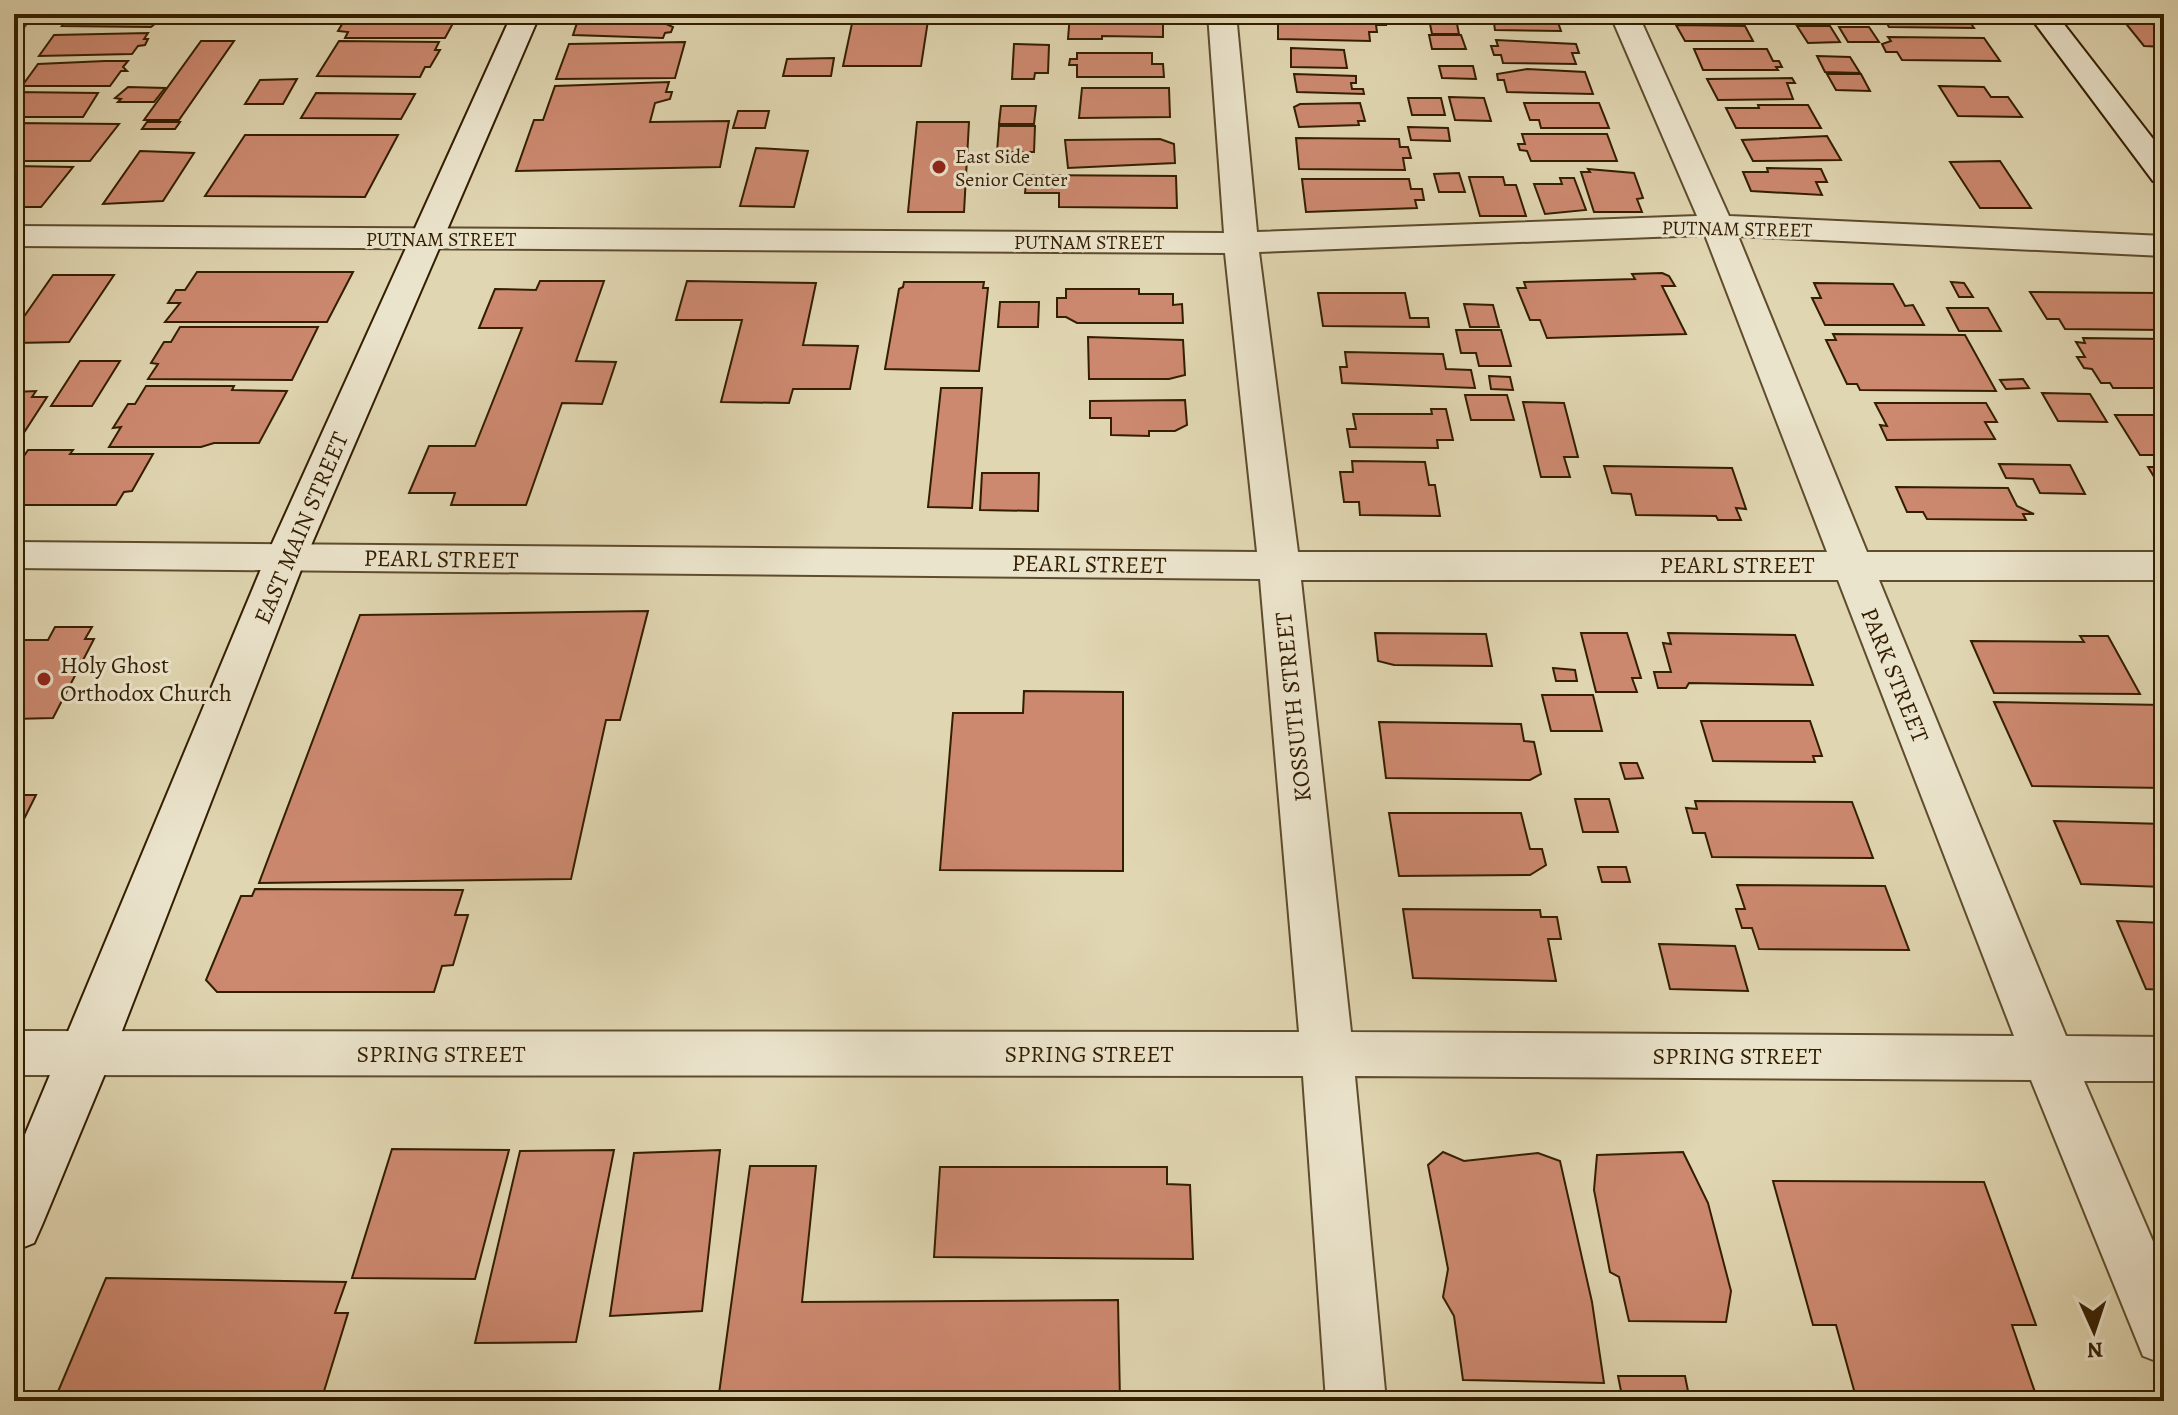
<svg xmlns="http://www.w3.org/2000/svg" width="2178" height="1415" viewBox="0 0 2178 1415" font-family="Alegreya,serif">
<style>
.building{fill:#cd8970;stroke:#331e00;stroke-width:2}
.lines{fill:none;stroke-linecap:round;stroke-linejoin:round}
.street-casing{stroke:#5e4c2c;stroke-width:4}
.secondary-casing{stroke:#331e00;stroke-width:4}
.street{fill:#ebe4cc;fill-rule:evenodd}
.secondary{fill:#ebe4cc;fill-rule:evenodd}
.poi-dot{fill:#8f2418;stroke:#ebe4cc;stroke-width:3}
.labels{text-anchor:middle;dominant-baseline:central;stroke-width:6;stroke-linejoin:round;paint-order:stroke}
.far-poi-label{font-size:20px;fill:#331e00;stroke:#ebe4cc;text-anchor:start}
.far-street-label{font-size:20px;fill:#331e00;stroke:#ebe4cc}
.street-label{font-size:24px;fill:#331e00;stroke:#ebe4cc}
.poi-label{font-size:24px;fill:#331e00;stroke:#ebe4cc;text-anchor:start}
</style>
<rect width="100%" height="100%" fill="#e0d6b1"/>
<filter id="stains"><feTurbulence type="fractalNoise" baseFrequency=".0025" numOctaves="4"/><feColorMatrix values="0 0 0 0 .2 0 0 0 0 .09 0 0 0 0 .02 0 0 0 .5 -.17"/></filter>
<radialGradient id="worn" r=".72"><stop offset=".6" stop-color="#630" stop-opacity="0"/><stop offset="1" stop-color="#630" stop-opacity=".3"/></radialGradient>
<g class="building">
<path d="M73,14H167L151,27L62,26Z"/>
<path d="M360,14H458L445,38H345L348,32L338,31L344,21L358,18Z"/>
<path d="M725,14H759L757,24H723Z"/>
<path d="M854,14H929L921,66H843Z"/>
<path d="M1070,14H1134V19H1163V37L1102,36V39H1068Z"/>
<path d="M1471,14H1555L1561,31L1495,30L1494,23H1473Z"/>
<path d="M1873,14H1957L1959,18H1967L1974,28L1889,27L1883,17Z"/>
<path d="M669,15L666,24L673,27L671,32L665,33L663,38L573,35L579,17Z"/>
<path d="M1312,17L1386,19V25H1376L1377,32H1369L1370,41L1278,39V20L1312,21Z"/>
<path d="M2130,23H2164V47L2144,46L2127,25Z"/>
<path d="M1430,24H1457L1459,34H1432Z"/>
<path d="M1676,25L1745,26L1753,41H1685Z"/>
<path d="M1797,26H1830L1840,42L1808,43Z"/>
<path d="M1839,27H1869L1879,42H1848Z"/>
<path d="M148,33L144,39H148L145,45L138,46L132,54L39,56L54,35Z"/>
<path d="M1429,35H1461L1466,49H1432Z"/>
<path d="M1888,37L1984,38L2000,61L1902,60L1897,52H1886L1882,44L1891,41Z"/>
<path d="M1496,40L1576,44L1579,53H1572L1576,64L1503,63L1501,55H1494L1491,46H1498Z"/>
<path d="M201,41H234L179,120H144Z"/>
<path d="M339,41L439,42L435,50H440L430,67H425L420,77L317,76Z"/>
<path d="M685,42L675,78L556,79L569,44Z"/>
<path d="M1014,44L1049,45L1048,73H1035L1034,79H1012Z"/>
<path d="M1291,48L1344,50L1347,68L1291,67Z"/>
<path d="M1694,49H1767L1773,61H1779L1782,67H1776L1778,70H1703Z"/>
<path d="M1077,53H1152V64H1163L1164,77H1077V65H1069L1070,59H1077Z"/>
<path d="M1817,56L1850,57L1860,73L1825,72Z"/>
<path d="M834,58L831,76H783L787,59Z"/>
<path d="M105,61H128L123,67L127,71H121L110,86H22L38,64Z"/>
<path d="M1439,66H1473L1476,79L1442,78Z"/>
<path d="M1527,69L1585,72L1593,94L1507,92L1504,80H1498L1497,74Z"/>
<path d="M1294,74L1356,76V83H1351L1352,89H1363L1364,94L1297,92Z"/>
<path d="M1827,74H1861L1870,91L1836,90Z"/>
<path d="M1792,78L1795,83H1787L1793,99L1718,100L1707,79Z"/>
<path d="M297,79L283,104H245L260,80Z"/>
<path d="M669,82L666,92H672L670,99L655,103L650,122L729,121L720,167L516,171L534,120H543L555,86Z"/>
<path d="M1939,86L1984,87L1991,97H2008L2022,117L1958,116Z"/>
<path d="M128,87L165,88L154,102H118L121,99L115,98Z"/>
<path d="M1082,88H1169L1170,117L1079,118Z"/>
<path d="M14,92L98,93L83,117H14Z"/>
<path d="M316,93L415,94L401,119L301,118Z"/>
<path d="M1449,97L1484,98L1491,121L1455,120Z"/>
<path d="M1408,98H1441L1445,115H1412Z"/>
<path d="M1360,103L1365,121H1358L1359,125L1299,127L1294,107L1300,104Z"/>
<path d="M1524,103H1599L1609,128H1541L1539,120H1530Z"/>
<path d="M1758,105H1808L1821,128H1736L1726,108H1759Z"/>
<path d="M1001,106H1036L1034,124H999Z"/>
<path d="M738,111H769L765,128H733Z"/>
<path d="M147,122H180L175,129H142Z"/>
<path d="M917,122H969L964,212H908Z"/>
<path d="M14,123L119,124L90,161H14Z"/>
<path d="M999,126H1035L1034,152H997Z"/>
<path d="M1408,127L1448,128L1450,141L1411,140Z"/>
<path d="M1522,134H1607L1617,161H1531L1527,151L1520,150L1518,144H1525Z"/>
<path d="M245,135H398L365,197L205,196Z"/>
<path d="M1827,136L1841,160L1753,161L1742,140Z"/>
<path d="M1296,138L1399,139L1400,147H1408L1411,158H1403L1405,170L1299,169Z"/>
<path d="M1160,139L1174,144L1175,163L1068,168L1065,140Z"/>
<path d="M756,148L808,151L794,207L740,206Z"/>
<path d="M140,151L194,153L163,201L103,204Z"/>
<path d="M2000,161L2031,208H1980L1950,162Z"/>
<path d="M14,166L73,167L41,207H14Z"/>
<path d="M1767,168L1821,169L1827,182H1816L1822,195L1751,191L1743,172H1768Z"/>
<path d="M1588,169L1634,173L1643,198L1637,199L1642,212H1594L1581,172H1590Z"/>
<path d="M1459,173L1465,192H1439L1434,174Z"/>
<path d="M1027,175L1176,176L1177,208L1059,207V193H1025Z"/>
<path d="M1469,177H1503L1505,185H1516L1526,216H1480Z"/>
<path d="M1560,178H1574L1586,210L1545,214L1534,184H1562Z"/>
<path d="M1302,179H1409L1411,189H1422L1424,200H1415L1417,208L1306,212Z"/>
<path d="M197,272H353L327,322H165L180,303H168L176,290H185Z"/>
<path d="M1662,273L1669,276L1675,286H1662L1686,334L1547,338L1540,320H1530L1517,288H1526L1524,282L1635,279L1632,274Z"/>
<path d="M53,275H114L69,342L14,343V331Z"/>
<path d="M540,281H604L576,361L616,362L602,404L562,403L526,505H451L455,493H409L429,446H475L522,328H479L495,289L536,290Z"/>
<path d="M687,281L816,283L803,345L858,346L850,389H793L789,403L721,402L742,320H676Z"/>
<path d="M904,282H984L983,288H988L979,371L885,369L899,289L903,287Z"/>
<path d="M1951,282L1964,283L1973,297H1959Z"/>
<path d="M1814,283L1893,284L1905,306L1913,305L1924,325H1825L1812,298H1821Z"/>
<path d="M1066,289H1139V294H1173V305L1182,304L1183,323H1077L1066,317H1057V298H1066Z"/>
<path d="M2030,292L2160,293L2164,299V330L2065,329L2059,319H2047Z"/>
<path d="M1318,293H1405L1410,318H1428L1429,327L1323,326Z"/>
<path d="M1000,302H1039L1038,327H998Z"/>
<path d="M1464,304L1493,305L1499,327H1470Z"/>
<path d="M1947,308H1988L2001,331H1959Z"/>
<path d="M180,327H318L292,380L148,379L158,364L151,363L164,342H171Z"/>
<path d="M1456,330H1501L1511,366H1479L1476,353H1461Z"/>
<path d="M1833,334L1965,335L1996,391L1860,390L1857,384H1847L1826,340H1836Z"/>
<path d="M1088,337L1183,340L1185,375L1169,379H1089Z"/>
<path d="M2083,338L2164,339V388H2113L2110,383H2101L2092,369L2084,368L2077,357H2085L2076,342L2085,343Z"/>
<path d="M1345,352L1443,354L1446,369L1471,370L1475,388L1342,383L1340,367H1347Z"/>
<path d="M80,361H120L92,406H51Z"/>
<path d="M1489,376L1510,377L1513,390L1491,389Z"/>
<path d="M2023,379L2029,388L2006,389L2000,380Z"/>
<path d="M146,386H234L232,390L287,391L259,443H214L201,447H109L121,427L113,428L128,404H135Z"/>
<path d="M941,388H982L972,508L928,507Z"/>
<path d="M36,391L32,397H47L14,448V392Z"/>
<path d="M2042,393L2090,394L2107,422L2058,421Z"/>
<path d="M1465,395H1507L1514,420H1471Z"/>
<path d="M1185,400L1187,425L1175,431H1149V436L1111,435V418H1090V401Z"/>
<path d="M1523,402L1564,403L1578,457H1564L1570,477H1541Z"/>
<path d="M1875,403H1986L1997,422H1985L1995,439L1887,440L1880,425L1887,426Z"/>
<path d="M1431,409H1446L1453,440H1437L1438,448L1350,447L1347,429H1356L1353,414H1432Z"/>
<path d="M2115,415H2164V455H2140Z"/>
<path d="M28,450H73L70,454H153L132,491L124,492L116,505H14V471Z"/>
<path d="M1352,461L1425,462L1429,485H1435L1440,516L1360,515L1359,502H1344L1340,472H1353Z"/>
<path d="M1999,464L2070,465L2085,494L2040,493L2033,479L2006,478Z"/>
<path d="M1604,466L1732,468L1746,509L1736,508L1741,520H1718L1716,516L1636,515L1631,494L1612,493Z"/>
<path d="M2148,467H2164V493Z"/>
<path d="M982,473H1039L1038,511L980,510Z"/>
<path d="M1896,487L2008,488L2017,506L2034,514H2023L2026,520L1927,519L1923,512H1907Z"/>
<path d="M648,611L620,720H606L571,879L259,883L360,615Z"/>
<path d="M55,627H92L85,639H94L53,718L14,719V640H48Z"/>
<path d="M1375,633L1486,634L1492,666L1394,665L1378,661Z"/>
<path d="M1581,633H1627L1641,678H1632L1637,692H1596Z"/>
<path d="M1668,633L1795,635L1813,685L1689,683L1686,688H1658L1654,672H1671L1663,643L1671,644Z"/>
<path d="M2080,636H2108L2140,694L1994,693L1971,641L2084,642Z"/>
<path d="M1553,668L1575,670L1577,681H1556Z"/>
<path d="M1024,691L1123,692V871L940,870L953,713H1023Z"/>
<path d="M1542,695H1593L1602,731H1551Z"/>
<path d="M1994,702L2164,705V788L2032,786Z"/>
<path d="M1701,721H1810L1822,756H1813L1815,762L1713,761Z"/>
<path d="M1379,722L1521,724L1524,741L1534,742L1541,774L1530,780L1386,778Z"/>
<path d="M1620,763H1637L1643,778L1625,779Z"/>
<path d="M14,795H36L14,839Z"/>
<path d="M1575,799H1609L1618,832H1583Z"/>
<path d="M1695,801L1852,802L1873,858L1712,857L1705,833H1693L1686,808L1697,809Z"/>
<path d="M1389,813H1521L1530,849H1542L1546,865L1530,875L1399,876Z"/>
<path d="M2054,821L2164,824V887L2081,884Z"/>
<path d="M1598,867H1626L1630,882H1602Z"/>
<path d="M1737,885L1885,886L1909,950L1759,949L1752,928H1742L1736,909H1745Z"/>
<path d="M255,889L463,890L455,915H468L453,965L442,966L434,992H217L206,980L241,896H252Z"/>
<path d="M1403,909L1540,910L1541,917H1557L1561,939H1548L1556,981L1413,978Z"/>
<path d="M2117,921L2164,923V990L2146,989Z"/>
<path d="M1659,944L1735,946L1748,991L1670,989Z"/>
<path d="M392,1149L509,1150L475,1279L352,1278Z"/>
<path d="M614,1150L576,1342L475,1343L520,1151Z"/>
<path d="M720,1150L702,1311L610,1316L634,1153Z"/>
<path d="M1443,1152L1464,1161L1538,1153L1560,1161L1592,1302L1604,1383L1463,1380L1454,1316L1443,1297L1448,1269L1428,1165Z"/>
<path d="M1683,1152L1708,1203L1731,1291L1726,1322L1629,1321L1619,1277L1610,1272L1594,1190L1597,1155Z"/>
<path d="M750,1166H816L802,1302L1118,1300L1120,1401H718Z"/>
<path d="M940,1167H1167V1184L1190,1185L1193,1259L934,1257Z"/>
<path d="M1773,1181L1984,1182L2036,1325H2012L2038,1401H1857L1836,1325H1813Z"/>
<path d="M106,1278L346,1282L335,1313H348L321,1401H54Z"/>
<path d="M1618,1376H1685L1690,1401H1623Z"/>
</g>
<g class="lines">
<defs>
<g id="street">
<path d="M14,14H33L24,26L14,28Z"/>
<path d="M1208,14H1236L1257,232L1697,216L1610,14H1638L1729,216L2164,236V256L1738,236L1867,552H2164V580H1879L2066,1036L2164,1037V1081H2084L2164,1267V1364L2143,1356L2031,1080L1355,1076L1386,1401H1326L1303,1076L14,1075V1031L1299,1032L1260,579L14,568V542L1257,552L1225,253L14,246V226L1224,233ZM1705,235L1827,552H1298L1259,252ZM1301,580H1838L2014,1036L1351,1032Z"/>
</g>
<g id="secondary">
<path d="M512,14H540L306,557L113,1054L42,1225L34,1243L14,1251V1161L266,557Z"/>
<path d="M2028,14H2056L2164,153V183L2153,181Z"/>
</g>
</defs>
<use href="#street" class="street-casing"/>
<use href="#secondary" class="secondary-casing"/>
<use href="#street" class="street"/>
<use href="#secondary" class="secondary"/>
</g>
<g class="poi-dot">
<circle cx="939" cy="167" r="8"/>
<circle cx="44" cy="679" r="8"/>
</g>
<g class="labels">
<g class="far-poi-label">
<text x="955" y="156">East Side<tspan x="955" dy="23">Senior Center</tspan></text>
</g>
<g class="far-street-label">
<text transform="translate(1737 229) rotate(1)">PUTNAM STREET</text>
<text x="441" y="239">PUTNAM STREET</text>
<text x="1089" y="242">PUTNAM STREET</text>
</g>
<g class="street-label">
<text transform="translate(301 528) rotate(-67)">EAST MAIN STREET</text>
<text transform="translate(441 559) rotate(1)">PEARL STREET</text>
<text transform="translate(1089 564) rotate(1)">PEARL STREET</text>
<text x="1737" y="565">PEARL STREET</text>
<text transform="translate(1895 675) rotate(68)">PARK STREET</text>
<text transform="translate(1293 707) rotate(-96)">KOSSUTH STREET</text>
<text x="441" y="1054">SPRING STREET</text>
<text x="1089" y="1054">SPRING STREET</text>
<text x="1737" y="1056">SPRING STREET</text>
</g>
<g class="poi-label">
<text x="60" y="665">Holy Ghost<tspan x="60" dy="28">Orthodox Church</tspan></text>
</g>
</g>
<rect width="2178" height="1415" fill="none" stroke="#e0d6b1" stroke-width="48"/>
<rect x="16" y="16" width="2146" height="1383" fill="none" stroke="#331e00" stroke-width="4"/>
<rect x="24" y="24" width="2130" height="1367" fill="none" stroke="#331e00" stroke-width="2"/>
<g transform="translate(2094 1331) rotate(177)" stroke="#ebe4cc" stroke-width="6" paint-order="stroke">
<path d="M0-6L14 30L0 20L-14 30Z" fill="#331e00"/>
<text y="-12" font-size="22" font-weight="bold" text-anchor="middle" fill="#331e00">N</text>
</g>
<rect width="100%" height="100%" filter="url(#stains)"/>
<rect width="100%" height="100%" fill="url(#worn)"/>
</svg>
